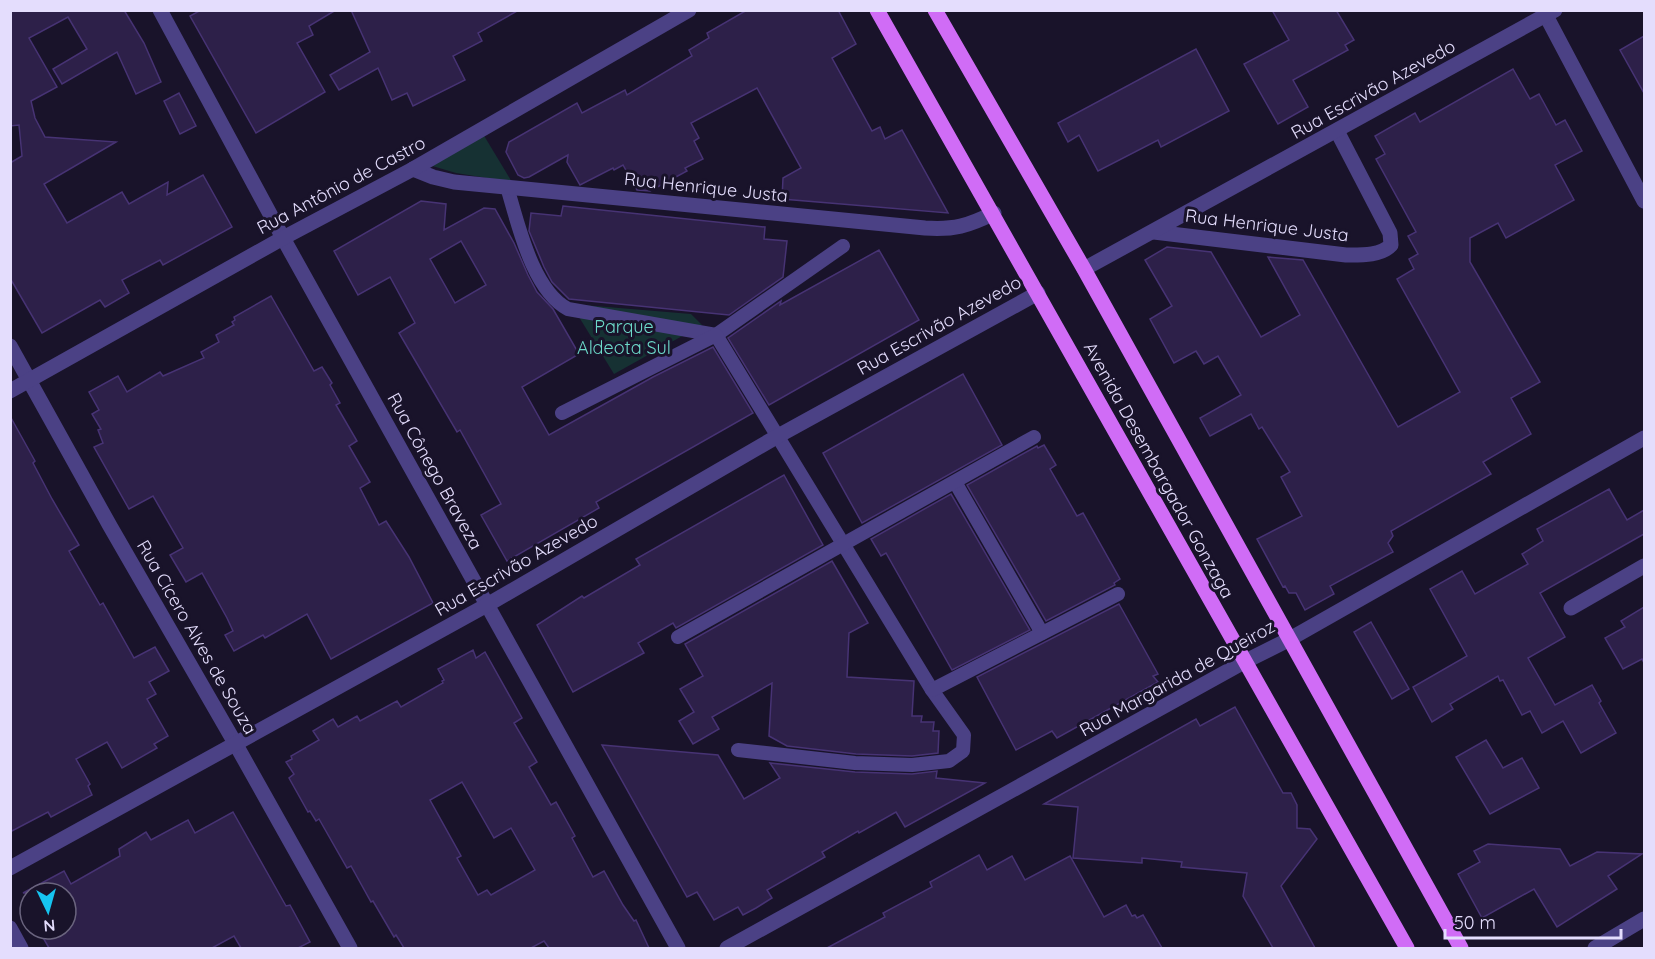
<svg xmlns="http://www.w3.org/2000/svg" width="1655" height="959" viewBox="0 0 1655 959" font-family="Quicksand,sans-serif">
<style>
.green{fill:#163133}
.building{fill:#2d2049;stroke:#473374;stroke-width:1.5;fill-rule:evenodd}
.lines{fill:none;stroke-linecap:round;stroke-linejoin:round}
.service{stroke:#4b4185;stroke-width:14}
.minor{stroke:#4b4185;stroke-width:15}
.tertiary{stroke:#4b4185;stroke-width:15}
.primary{stroke:#d06cf6;stroke-width:15}
.labels{text-anchor:middle;dominant-baseline:central;stroke-width:6;stroke-linejoin:round;paint-order:stroke}
.street-label{font-size:18px;fill:#e4ddfd;stroke:#19132a}
.park-label{font-size:18px;fill:#6ddaca;stroke:#19132a}
</style>
<rect width="100%" height="100%" fill="#19132a"/>
<g class="green">
<path d="M483,134L512,182L456,173L429,165Z"/>
<path d="M571,304L691,314L702,325L614,374Z"/>
</g>
<g class="building">
<path d="M10,10H124L144,43L161,82L136,94L117,52L62,84L53,69L87,49L68,17L29,38L57,87L31,101L35,118L45,137L116,142L44,184L67,223L122,192L129,204L168,182L167,195L203,175L232,227L163,265L160,260L122,280L129,293L105,307L100,300L42,333L10,278V163L22,156L19,125L10,126Z"/>
<path d="M201,10H336L309,26L313,35L297,43L325,92L256,133L190,16Z"/>
<path d="M351,10H519L478,33L482,41L453,56L465,80L413,106L407,93L392,100L378,68L339,90L330,75L370,52Z"/>
<path d="M747,10H838L856,44L832,58L872,131L880,127L885,139L902,130L948,213L782,199L783,178L801,168L757,88L691,123L699,138L694,141L703,159L685,168L687,171L650,191L637,190L623,165L614,170L613,168L580,185L567,162L568,155L529,177L524,178L518,175L506,152L509,142L577,103L582,113L625,90L627,95L692,56L689,50L709,38L707,33Z"/>
<path d="M1272,10H1336L1354,40L1345,45L1348,50L1293,80L1308,107L1278,124L1244,64L1289,40Z"/>
<path d="M1644,36V93L1620,50Z"/>
<path d="M1196,49L1229,111L1161,147L1158,140L1098,171L1079,135L1068,142L1058,123Z"/>
<path d="M1513,69L1530,99L1539,94L1556,125L1565,120L1582,151L1555,165L1574,200L1506,238L1498,223L1470,238V262L1540,382L1511,398L1531,434L1483,462L1491,474L1391,531L1393,536L1388,543L1393,552L1330,586L1334,594L1305,610L1296,593H1289L1285,586L1283,587L1257,539L1302,516L1281,477L1290,472L1262,427L1259,429L1251,414L1210,436L1200,418L1241,395L1218,356L1204,364L1196,351L1174,363L1150,319L1172,306L1145,260L1167,247L1211,252L1261,337L1300,315L1268,257L1303,260L1398,427L1460,392L1397,279L1414,269L1409,259L1418,254L1408,236L1416,232L1376,159L1385,154L1375,136L1415,113L1420,122Z"/>
<path d="M179,93L196,126L180,134L164,101Z"/>
<path d="M421,201L446,204L444,230L484,208L495,209L514,243L528,275L537,292L553,309L579,354L522,387L549,435L653,377L713,347L753,413L596,502L599,508L507,561L481,515L501,504L460,430L457,432L399,333L415,323L390,277L358,295L334,251ZM461,241L486,285L455,303L430,259Z"/>
<path d="M563,206L765,227L764,239L787,241L783,277L729,315L569,299L552,282L544,267L529,231L531,213L561,216Z"/>
<path d="M879,250L919,320L769,405L728,338L781,301L780,305Z"/>
<path d="M271,296L314,371L322,367L332,383L330,385L340,403L336,405L357,441L349,446L370,482L360,488L379,525L386,521L409,557L433,603L331,659L307,614L265,638L263,635L234,651L225,635L233,631L227,618L202,573L186,582L170,555L183,548L153,496L129,509L94,447L103,443L98,430L101,429L92,414L99,410L89,392L118,376L127,392L160,372L163,376L204,358L201,352L219,342L216,335L234,325L232,322L235,320L234,317Z"/>
<path d="M963,374L1002,445L862,523L823,453Z"/>
<path d="M10,416L35,461L33,463L52,499L79,545L69,551L100,605L103,603L134,658L155,647L169,671L149,682L156,694L147,699L168,736L154,744L157,748L122,768L107,742L76,759L90,784L88,786L92,795L51,817L48,812L10,832Z"/>
<path d="M1044,445L1056,465L1050,469L1077,516L1083,513L1120,579L1114,583L1115,585L1046,621L967,485L1037,446L1038,448Z"/>
<path d="M784,475L823,545L676,628L673,623L638,643L644,653L573,692L537,625L582,596L584,598L640,565L636,559Z"/>
<path d="M1609,489L1627,520L1644,510V534L1540,593L1565,637L1528,658L1555,705L1592,685L1601,701L1599,703L1616,733L1581,753L1563,721L1542,733L1530,711L1522,715L1503,680L1500,681L1498,676L1450,704L1453,709L1432,722L1413,687L1467,656L1430,589L1462,571L1475,594L1528,564L1522,554L1543,541L1537,529Z"/>
<path d="M951,494L1030,630L952,670L886,553L881,556L871,539Z"/>
<path d="M832,561L868,623L849,633L847,677L914,681L912,716H922L921,722H934L933,731H939L938,753L912,756L856,754L787,746L769,736L772,683L712,717L719,729L693,744L679,721L694,712L680,689L703,676L685,644Z"/>
<path d="M1119,604L1158,674L1153,676L1158,682L1057,738L1052,731L1016,750L977,677Z"/>
<path d="M1644,607V663L1642,659L1623,669L1605,638L1625,627L1621,621Z"/>
<path d="M1371,622L1409,689L1392,699L1354,632Z"/>
<path d="M473,650L476,658L485,652L522,718L514,723L537,762L529,767L551,805L556,802L575,836L572,838L593,877L604,871L623,905L634,921L636,920L649,948H549L544,941L531,948H404L396,935L394,937L373,901L371,902L351,866L347,868L319,819L316,821L310,811L308,812L289,778L294,774L286,762L292,759L291,756L319,740L313,731L333,719L338,727L357,716L360,721L397,701L401,707L443,683L442,681L444,680L438,669ZM462,782L494,838L511,828L535,870L491,895L487,890L478,895L457,858L461,856L430,800Z"/>
<path d="M1235,707L1283,793H1291L1297,805V828L1310,829L1317,839L1281,886L1315,948H1273L1243,896L1247,873L1181,867L1182,862L1142,858V863L1073,858L1078,807L1044,804L1196,719L1200,726Z"/>
<path d="M1486,740L1503,768L1522,758L1539,788L1490,814L1456,757Z"/>
<path d="M602,745L718,755L744,799L780,778L770,763L855,772L912,774L937,771L936,778L985,783L905,827L896,812L859,833L858,831L822,852L825,857L767,890L772,898L756,908L743,915L738,907L714,920L697,892L687,897Z"/>
<path d="M233,812L286,906L290,905L310,942L298,948H241L234,936L212,948H49L38,929H66V893H23L64,871L71,884L120,856L119,849L146,832L151,840L188,820L195,833Z"/>
<path d="M1488,844L1560,849L1570,866L1597,852L1642,854L1608,876L1617,889L1557,927L1534,889L1482,918L1458,874L1480,862L1474,851Z"/>
<path d="M979,855L987,870L1012,856L1025,880L1070,856L1104,917L1126,905L1132,916L1135,915L1137,918L1143,915L1162,948H827L885,917L883,913L932,887L930,882Z"/>
</g>
<g class="lines">
<g class="service">
<path d="M507,187C518,223 532,290 568,309L716,335L843,246"/>
<path d="M562,413L716,335L932,690L964,735L963,751L949,761L912,765L855,763L738,750"/>
<path d="M955,482L1042,633"/>
<path d="M678,637L1034,437"/>
<path d="M932,690L1118,594"/>
</g>
<g class="minor">
<path d="M160,10L283,238L678,948"/>
<path d="M1543,10L1644,201"/>
<path d="M413,169L433,177L454,182L925,228C954,230 968,226 994,213"/>
<path d="M1154,232L1346,255C1360,255 1381,256 1391,245L1390,233L1337,131"/>
<path d="M1084,269L1555,10"/>
<path d="M10,346L110,526L235,743L350,948"/>
<path d="M10,391L283,238L413,169L689,10"/>
<path d="M1571,608L1644,566"/>
<path d="M10,868L487,605L778,436L1038,293"/>
<path d="M727,948L1244,662L1288,640L1644,438"/>
<path d="M1595,948L1644,919"/>
</g>
<path class="tertiary" d="M10,928L21,948"/>
<g class="primary">
<path d="M877,10C1056,322 1230,636 1407,948"/>
<path d="M935,10L1084,269L1461,948"/>
</g>
</g>
<g class="labels">
<g class="street-label">
<text transform="translate(1373 89) rotate(-29)">Rua Escrivão Azevedo</text>
<text transform="translate(341 185) rotate(-28)">Rua Antônio de Castro</text>
<text transform="translate(706 187) rotate(6)">Rua Henrique Justa</text>
<text transform="translate(1267 225) rotate(7)">Rua Henrique Justa</text>
<text transform="translate(939 325) rotate(-29)">Rua Escrivão Azevedo</text>
<text transform="translate(1159 470) rotate(61)">Avenida Desembargador Gonzaga</text>
<text transform="translate(435 471) rotate(61)">Rua Cônego Braveza</text>
<text transform="translate(516 565) rotate(-30)">Rua Escrivão Azevedo</text>
<text transform="translate(197 637) rotate(60)">Rua Cícero Alves de Souza</text>
<text transform="translate(1177 678) rotate(-29)">Rua Margarida de Queiroz</text>
</g>
<g class="park-label">
<text x="624" y="326">Parque<tspan x="624" dy="21">Aldeota Sul</tspan></text>
</g>
</g>
<rect width="1655" height="959" fill="none" stroke="#e4ddfd" stroke-width="24"/>
<g transform="translate(48 911) rotate(175)"><circle r="28" fill="#19132a" stroke="#6a647e" stroke-width="1.5"/>
<path d="M0-4.5L10 22L0 15L-10 22Z" fill="#16c4f0"/>
<text y="-9" font-size="16" font-weight="bold" text-anchor="middle" fill="#e4ddfd">N</text>
</g>
<path d="M1445 929v9h176v-9" fill="none" stroke="#e4ddfd" stroke-width="3"/>
<text x="1454" y="929" font-size="18" fill="#e4ddfd" stroke="#19132a" stroke-width="4.5" paint-order="stroke">50 m</text>
</svg>
